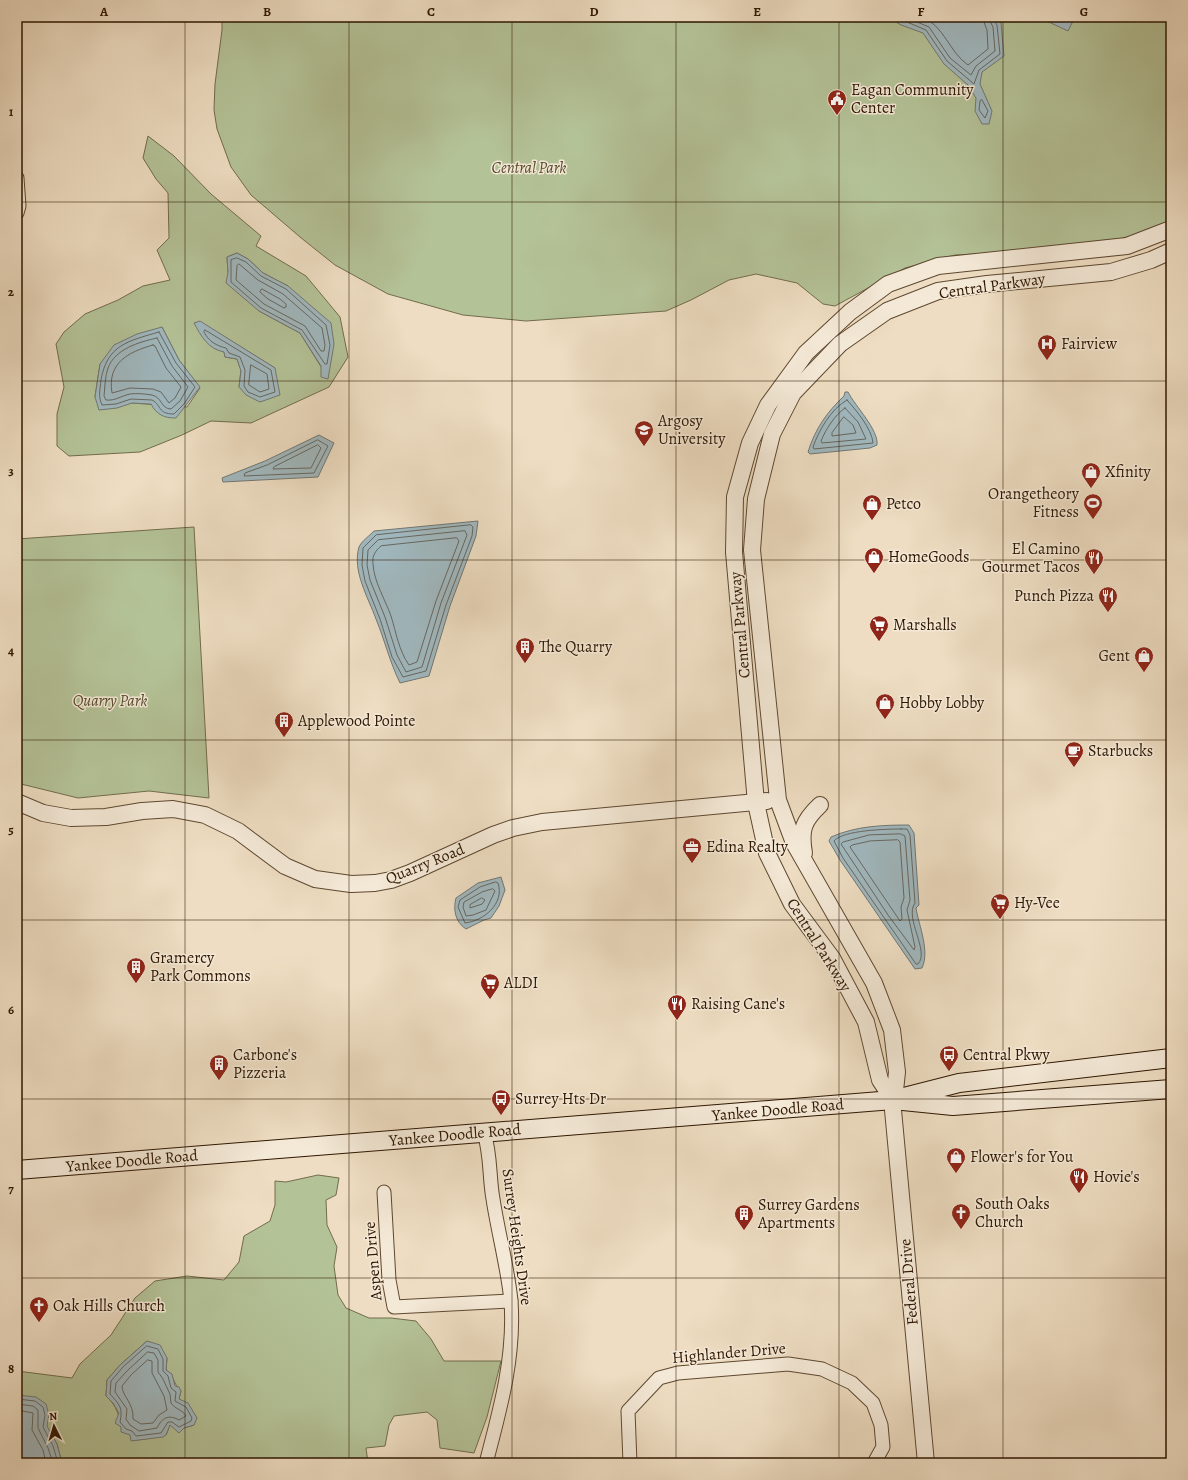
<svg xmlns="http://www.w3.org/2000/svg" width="1188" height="1480" viewBox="0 0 1188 1480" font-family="Alegreya,serif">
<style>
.green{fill:#b4c297;stroke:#716c4c;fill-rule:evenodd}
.water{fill:#a0b8bf;stroke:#727773}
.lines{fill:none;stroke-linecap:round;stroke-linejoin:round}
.shore{stroke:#676760;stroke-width:1}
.minor-casing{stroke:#5e4830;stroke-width:15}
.tertiary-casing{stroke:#5e4830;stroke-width:18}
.secondary-casing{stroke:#2e1600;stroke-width:20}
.minor{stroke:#f4e9d7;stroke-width:13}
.tertiary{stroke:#f4e9d7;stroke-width:16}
.secondary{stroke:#f4e9d7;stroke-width:18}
.grid{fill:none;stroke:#2e1600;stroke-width:1;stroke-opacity:0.55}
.labels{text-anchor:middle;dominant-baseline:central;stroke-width:3;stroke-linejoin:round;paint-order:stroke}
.poi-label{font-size:16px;fill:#2e1600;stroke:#f4e9d7;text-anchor:start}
.park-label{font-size:16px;font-style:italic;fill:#564a2d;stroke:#f4e9d7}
.street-label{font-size:16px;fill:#2e1600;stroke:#f4e9d7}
.neatline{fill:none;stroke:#2e1600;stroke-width:1.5}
.grid-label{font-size:13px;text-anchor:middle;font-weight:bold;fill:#2e1600}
</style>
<rect width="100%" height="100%" fill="#eeddc2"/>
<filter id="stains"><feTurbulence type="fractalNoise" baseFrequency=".005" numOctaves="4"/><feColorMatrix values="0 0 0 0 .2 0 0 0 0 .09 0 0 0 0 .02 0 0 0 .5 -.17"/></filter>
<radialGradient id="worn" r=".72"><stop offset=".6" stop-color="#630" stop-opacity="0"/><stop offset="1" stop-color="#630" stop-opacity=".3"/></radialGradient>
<g class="green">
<path d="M222,17H1171V221L1153,230L1105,243L1038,251L955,255L905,268L835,306L823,304L797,283L756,274L729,280L691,300L666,311L526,321L463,315L388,294L335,265L300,237L251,195L231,167L217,129L214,110L215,84L222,30Z"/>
<path d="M148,136L174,156L211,194L261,236L256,246L306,276L340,317L348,357L329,387L251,423L211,421L182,435L140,452L69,456L57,446V414L64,387L56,344L64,332L85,314L118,300L143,286L170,280L157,250L169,238L168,193L156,179L143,158ZM237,253L248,259L263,273L288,286L328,378L300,333L259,311L228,272L227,257ZM200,322L275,368L239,387L241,370L237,359L225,357L224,352L195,323ZM162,327L179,360L200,388L187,407L132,403L95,397L100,364Z"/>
<path d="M194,527L209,798L149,791L78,798L17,783V539Z"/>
<path d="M318,1175L339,1178L336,1195L326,1200L327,1225L337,1247L334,1266L338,1295L346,1308L369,1318H391L416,1321L431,1339L444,1361H501L487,1417L474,1453L440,1448L437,1420L427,1412L394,1416L389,1425L385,1446L366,1448L368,1463H62L57,1444L46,1426L49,1415L24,1396L17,1395V1371L72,1378L80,1364L111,1335L135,1298L155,1281L187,1276L224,1280L239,1262L244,1236L270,1221L275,1205V1181L286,1182ZM147,1341L167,1358L166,1370C174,1375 173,1384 181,1391L179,1399L182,1402L194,1425L184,1428L170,1425L166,1435L138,1440L121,1427C119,1414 116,1405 106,1396L107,1380L120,1365Z"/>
</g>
<g class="water">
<path d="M888,17H996L1001,23L1004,56L982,72L980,84L992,111L989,124H982L975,111L976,98L968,85L944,64L923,33L901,25Z"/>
<path d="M1038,17H1075L1068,31Z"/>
<path d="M237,253L248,259L263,273L288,286L331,323L334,344L328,379L321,377V366L300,333L259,311L226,283L228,272L227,257Z"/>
<path d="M200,321L275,368L280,395L260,402L246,395L239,387L241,371L237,359L225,357L224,352C208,349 201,336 194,323Z"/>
<path d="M162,327L179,360L200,387L176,418C164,418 157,415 151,404L132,403L117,408L99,410L95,397L100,364L114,345L137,334Z"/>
<path d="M845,392H848C855,406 879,430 877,445L870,448L810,454L808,452C815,429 827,412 844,396Z"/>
<path d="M319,435L334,443L318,477L223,482L222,478L265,461Z"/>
<path d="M478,521L476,536L450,606L429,676L400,683C389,660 385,641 376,619C368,597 352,571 359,547C361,542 369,536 374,531Z"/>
<path d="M909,825L914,833L919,905L916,908C919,926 930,951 922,968L915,969L840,860L829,841L831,837C856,826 882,825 909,825Z"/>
<path d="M501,877L505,890L499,906L491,918L484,920L466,929C455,922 453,909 456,898L478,883Z"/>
<path d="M147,1341L160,1345L167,1358L166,1370L172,1374L175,1386L179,1387L181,1391L179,1399L188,1403L197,1418L194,1425L184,1428L179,1433L170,1425L166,1435L163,1437L131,1441L130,1435L121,1432V1427L115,1423L119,1413L113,1403L106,1396L107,1380L120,1365Z"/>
<path d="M17,1395L36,1397L46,1404L49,1415L47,1426L57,1444L62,1463H17Z"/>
</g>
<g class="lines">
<g class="shore">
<path d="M895,17L926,30L947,61L974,84L979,70L1000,54L997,25L993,17"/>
<path d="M905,17L929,27L950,58L971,75L976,66L995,51L993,27L988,17"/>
<path d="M922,17C944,25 949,52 968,65L988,49L987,30L982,17"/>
<path d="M982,100L988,111L985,118L979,110L980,101Z"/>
<path d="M237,258L246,262L261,276L286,289L326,325L330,345L327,364H325L302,330L261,308L231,282V260Z"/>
<path d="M239,264L258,280L283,294L322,328L325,345L324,351H321L305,326L264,304L236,280L237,266Z"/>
<path d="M262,289L280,299L286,304V307L284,308L268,299L260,292Z"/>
<path d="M205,330L271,370L275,392L260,397L248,392L244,386L245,370L240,357L229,353L226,348C217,346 208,341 204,332Z"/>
<path d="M159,332L176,363L195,387L184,404L174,414C157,414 162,405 152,400L131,399L116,404L102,405C98,396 100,390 101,380C107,345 128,341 159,332Z"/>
<path d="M157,338L172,366L188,387L180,401L171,409C161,409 162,397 152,395C146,394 136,393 130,394C121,396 115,401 106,400L104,396C105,387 105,376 108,368C115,349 139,342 157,338Z"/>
<path d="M153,345L155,346L166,368L181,387L175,398L169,403L161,392L153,389L130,388L112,393C107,363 128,352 153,345Z"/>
<path d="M251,365L267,374L269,389L260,392L249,385Z"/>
<path d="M847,400C856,410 872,429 873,443L814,449L813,447C819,430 831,409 847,400Z"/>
<path d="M845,408L858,422L866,439L822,443L821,441C826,429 834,416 845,408Z"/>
<path d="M844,417L853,425L856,433L832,436V433Z"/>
<path d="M318,440L328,446L314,473L244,476L245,473L267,465Z"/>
<path d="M318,445L321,448L311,468L273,469L274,467Z"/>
<path d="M471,525L473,527L472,536L446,605L426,671L403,677L392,657L380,619L365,581L362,565L363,548L376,535Z"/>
<path d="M465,531L467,535L441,603L422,667L406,672L397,655L385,617L370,580L367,565L368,550L378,540Z"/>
<path d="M457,538L459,541L436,601L417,662L409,665C399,651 396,632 391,616C385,599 374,582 373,564C372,556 375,551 381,546Z"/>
<path d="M901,829H907L910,835L915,903C904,918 930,951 918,964H916L843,858L834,841C843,830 887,829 901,829Z"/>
<path d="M901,834L905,836L910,900L907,910L915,947L914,950L888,915L841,844L843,842L869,835Z"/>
<path d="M898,840L900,842L904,898L901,907L902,919L900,921L850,847L852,845L870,841Z"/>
<path d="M496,882L498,883C505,904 483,921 465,923L458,907L460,900L480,887Z"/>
<path d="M493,889L495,891L486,910L473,915L466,916L463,907L464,902L482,892Z"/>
<path d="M482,898L485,900L482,904L470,908V905Z"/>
<path d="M147,1346L158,1349L163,1359V1371L168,1376L171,1388L176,1392L175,1401L186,1407L192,1418L191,1421L179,1427L172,1422H168L161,1433L136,1436L132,1431L126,1429L120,1422C123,1408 120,1405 110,1394L111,1381L123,1367Z"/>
<path d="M148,1352L154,1353L158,1360V1372L163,1379L170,1394L171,1403C175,1409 183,1410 186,1416L179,1420C168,1414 162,1418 157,1428L139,1431L130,1425L126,1419L127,1409L115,1392L116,1383L127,1371Z"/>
<path d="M148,1360L152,1361V1373L164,1396L167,1410L159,1415L153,1423L141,1424L133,1419C134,1403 122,1396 122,1386L131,1375Z"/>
<path d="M17,1399L35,1401L43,1407L45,1415L43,1427L53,1446L58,1463"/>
<path d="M17,1404L33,1406L38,1410V1428L48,1448L53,1463"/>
<path d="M17,1410L33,1413L32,1430L43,1450L46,1463"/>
</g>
<defs>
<g id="minor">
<path d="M17,178L19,206L17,213"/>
<path d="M484,1133C491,1154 489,1177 493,1199C498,1232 508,1269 511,1301C515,1357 500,1410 486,1463"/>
<path d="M384,1192L389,1280L394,1307L511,1301"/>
<path d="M630,1463L628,1411L659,1378L678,1373L788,1364L822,1369L852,1383L873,1403L881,1425L883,1447L874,1463"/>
</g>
<g id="tertiary">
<path d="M17,802L43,813L71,818L106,817L142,811L173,809L205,815L238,831L285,866L315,879L351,884L375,883L391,880L410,873L493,835L513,828L542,822L767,801"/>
<path d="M804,853C800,830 803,821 820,805"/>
<path d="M893,1100L880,1080L866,1022L832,958L792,904L767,853L756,803L734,552L735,497L750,443L768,405L806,353L850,312L888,284L938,266L1127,246L1171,229"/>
<path d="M926,1463L893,1110L897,1072L892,1030L874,983L794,843L778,800L752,550L756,499L772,434L793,393L840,344L887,311L938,291L987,284L1111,272L1151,260L1171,251"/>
</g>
<g id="secondary">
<path d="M904,1097L959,1083L1171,1058"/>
<path d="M17,1170L893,1100L953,1106L1171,1089"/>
</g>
</defs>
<use href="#minor" class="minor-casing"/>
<use href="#tertiary" class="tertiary-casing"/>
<use href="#secondary" class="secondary-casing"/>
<use href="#minor" class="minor"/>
<use href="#tertiary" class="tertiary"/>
<use href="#secondary" class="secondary"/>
</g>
<path class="grid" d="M185,17V1463M349,17V1463M512,17V1463M676,17V1463M839,17V1463M1003,17V1463M17,202H1171M17,381H1171M17,560H1171M17,740H1171M17,920H1171M17,1099H1171M17,1278H1171"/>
<defs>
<symbol id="civic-pin" viewBox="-11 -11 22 30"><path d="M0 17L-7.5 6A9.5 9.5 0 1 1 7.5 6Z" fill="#8f2418" stroke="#f4e9d7"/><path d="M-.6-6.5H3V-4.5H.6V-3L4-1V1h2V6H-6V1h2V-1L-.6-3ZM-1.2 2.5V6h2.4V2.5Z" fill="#fff"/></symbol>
<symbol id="hospital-pin" viewBox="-11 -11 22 30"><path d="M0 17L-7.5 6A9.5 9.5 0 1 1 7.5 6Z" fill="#8f2418" stroke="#f4e9d7"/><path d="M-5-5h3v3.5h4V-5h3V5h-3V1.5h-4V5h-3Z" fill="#fff"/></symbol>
<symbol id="university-pin" viewBox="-11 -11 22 30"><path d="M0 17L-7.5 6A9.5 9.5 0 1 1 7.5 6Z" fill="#8f2418" stroke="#f4e9d7"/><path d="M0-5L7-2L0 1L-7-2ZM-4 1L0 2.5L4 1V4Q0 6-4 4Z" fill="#fff"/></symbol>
<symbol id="shop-pin" viewBox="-11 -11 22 30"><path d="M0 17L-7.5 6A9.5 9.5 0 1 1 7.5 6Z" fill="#8f2418" stroke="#f4e9d7"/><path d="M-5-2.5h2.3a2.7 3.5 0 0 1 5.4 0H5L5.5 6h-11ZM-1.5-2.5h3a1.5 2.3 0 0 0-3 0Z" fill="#fff"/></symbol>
<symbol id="stadium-pin" viewBox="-11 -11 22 30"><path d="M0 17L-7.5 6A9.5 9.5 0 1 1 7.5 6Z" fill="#8f2418" stroke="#f4e9d7"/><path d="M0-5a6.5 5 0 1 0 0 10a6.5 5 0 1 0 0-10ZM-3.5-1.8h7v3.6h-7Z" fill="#fff"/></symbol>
<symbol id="restaurant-pin" viewBox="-11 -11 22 30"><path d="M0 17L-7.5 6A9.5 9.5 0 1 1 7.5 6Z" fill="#8f2418" stroke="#f4e9d7"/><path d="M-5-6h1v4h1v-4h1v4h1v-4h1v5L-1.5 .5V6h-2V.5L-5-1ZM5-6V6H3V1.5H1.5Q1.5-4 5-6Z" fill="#fff"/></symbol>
<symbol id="supermarket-pin" viewBox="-11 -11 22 30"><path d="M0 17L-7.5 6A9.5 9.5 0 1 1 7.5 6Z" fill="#8f2418" stroke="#f4e9d7"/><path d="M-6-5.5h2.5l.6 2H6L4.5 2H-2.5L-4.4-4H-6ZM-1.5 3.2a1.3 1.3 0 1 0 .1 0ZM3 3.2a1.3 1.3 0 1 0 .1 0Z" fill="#fff"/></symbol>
<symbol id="building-pin" viewBox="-11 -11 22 30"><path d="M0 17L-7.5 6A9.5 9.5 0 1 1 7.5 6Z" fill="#8f2418" stroke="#f4e9d7"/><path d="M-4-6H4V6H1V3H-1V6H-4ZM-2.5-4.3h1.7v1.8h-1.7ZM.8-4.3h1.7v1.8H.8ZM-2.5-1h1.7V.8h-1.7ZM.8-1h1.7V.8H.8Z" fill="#fff"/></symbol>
<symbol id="cafe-pin" viewBox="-11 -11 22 30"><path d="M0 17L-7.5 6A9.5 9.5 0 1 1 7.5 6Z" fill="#8f2418" stroke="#f4e9d7"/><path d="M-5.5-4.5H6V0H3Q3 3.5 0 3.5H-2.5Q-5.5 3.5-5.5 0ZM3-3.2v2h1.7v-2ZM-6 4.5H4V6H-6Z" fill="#fff"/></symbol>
<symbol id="office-pin" viewBox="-11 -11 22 30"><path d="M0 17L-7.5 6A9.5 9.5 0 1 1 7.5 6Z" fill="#8f2418" stroke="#f4e9d7"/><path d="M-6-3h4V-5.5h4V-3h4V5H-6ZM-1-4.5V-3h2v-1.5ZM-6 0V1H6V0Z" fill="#fff"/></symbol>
<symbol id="bus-pin" viewBox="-11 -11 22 30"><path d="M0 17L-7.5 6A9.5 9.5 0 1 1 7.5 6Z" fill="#8f2418" stroke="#f4e9d7"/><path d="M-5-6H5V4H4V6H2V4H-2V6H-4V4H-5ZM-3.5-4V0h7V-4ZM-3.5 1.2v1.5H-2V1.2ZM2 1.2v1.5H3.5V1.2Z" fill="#fff"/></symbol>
<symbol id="church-pin" viewBox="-11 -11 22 30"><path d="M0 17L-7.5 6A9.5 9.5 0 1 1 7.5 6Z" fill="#8f2418" stroke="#f4e9d7"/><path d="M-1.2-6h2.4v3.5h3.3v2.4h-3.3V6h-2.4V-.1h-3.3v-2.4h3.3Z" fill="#fff"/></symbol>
</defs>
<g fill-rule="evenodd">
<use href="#civic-pin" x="826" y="88" width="22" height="30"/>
<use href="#hospital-pin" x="1036" y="333" width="22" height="30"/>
<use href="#university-pin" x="633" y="419" width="22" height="30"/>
<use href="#shop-pin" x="1080" y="461" width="22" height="30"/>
<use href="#stadium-pin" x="1082" y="492" width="22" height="30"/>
<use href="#shop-pin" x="861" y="493" width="22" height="30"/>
<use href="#shop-pin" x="863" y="546" width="22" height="30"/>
<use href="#restaurant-pin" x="1083" y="547" width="22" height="30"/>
<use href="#restaurant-pin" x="1097" y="585" width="22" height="30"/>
<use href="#supermarket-pin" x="868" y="614" width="22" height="30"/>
<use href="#building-pin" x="514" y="636" width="22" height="30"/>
<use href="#shop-pin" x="1133" y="645" width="22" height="30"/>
<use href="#shop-pin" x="874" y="692" width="22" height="30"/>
<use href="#building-pin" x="273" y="710" width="22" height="30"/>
<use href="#cafe-pin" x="1063" y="740" width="22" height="30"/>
<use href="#office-pin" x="681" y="836" width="22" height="30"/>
<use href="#supermarket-pin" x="989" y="892" width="22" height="30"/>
<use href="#building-pin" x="125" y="956" width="22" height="30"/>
<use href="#supermarket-pin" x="479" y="972" width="22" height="30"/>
<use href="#restaurant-pin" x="666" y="993" width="22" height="30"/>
<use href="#bus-pin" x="938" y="1044" width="22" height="30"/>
<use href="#building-pin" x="208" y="1053" width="22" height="30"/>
<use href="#bus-pin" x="490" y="1088" width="22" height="30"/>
<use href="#shop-pin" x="945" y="1146" width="22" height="30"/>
<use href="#restaurant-pin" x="1068" y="1166" width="22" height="30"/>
<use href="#church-pin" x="950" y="1202" width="22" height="30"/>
<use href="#building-pin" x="733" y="1203" width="22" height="30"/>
<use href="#church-pin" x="28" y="1295" width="22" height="30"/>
</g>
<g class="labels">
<g class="poi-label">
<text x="851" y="90">Eagan Community<tspan x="851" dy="18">Center</tspan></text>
<text x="1061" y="344">Fairview</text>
<text x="658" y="421">Argosy<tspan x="658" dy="18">University</tspan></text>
<text x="1105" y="472">Xfinity</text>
<text x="1079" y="494" text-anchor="end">Orangetheory<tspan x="1079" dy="18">Fitness</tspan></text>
<text x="886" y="504">Petco</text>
<text x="1080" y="549" text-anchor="end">El Camino<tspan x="1080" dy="18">Gourmet Tacos</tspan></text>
<text x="888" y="557">HomeGoods</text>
<text x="1094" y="596" text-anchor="end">Punch Pizza</text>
<text x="893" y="625">Marshalls</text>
<text x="539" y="647">The Quarry</text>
<text x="1130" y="656" text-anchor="end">Gent</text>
<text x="899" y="703">Hobby Lobby</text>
<text x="298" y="721">Applewood Pointe</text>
<text x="1088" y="751">Starbucks</text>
<text x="706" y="847">Edina Realty</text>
<text x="1014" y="903">Hy-Vee</text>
<text x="150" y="958">Gramercy<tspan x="150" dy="18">Park Commons</tspan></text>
<text x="504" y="983">ALDI</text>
<text x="691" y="1004">Raising Cane's</text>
<text x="233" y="1055">Carbone's<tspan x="233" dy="18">Pizzeria</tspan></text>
<text x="963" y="1055">Central Pkwy</text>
<text x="515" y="1099">Surrey Hts Dr</text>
<text x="970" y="1157">Flower's for You</text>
<text x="1093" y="1177">Hovie's</text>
<text x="975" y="1204">South Oaks<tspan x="975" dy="18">Church</tspan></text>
<text x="758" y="1205">Surrey Gardens<tspan x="758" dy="18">Apartments</tspan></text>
<text x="53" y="1306">Oak Hills Church</text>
</g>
<g class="park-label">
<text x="529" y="168">Central Park</text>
<text x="110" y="701">Quarry Park</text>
</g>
<g class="street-label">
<text transform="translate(992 286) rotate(-8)">Central Parkway</text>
<text transform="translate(740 625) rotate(-95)">Central Parkway</text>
<text transform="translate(425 864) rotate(-22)">Quarry Road</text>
<text transform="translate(819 945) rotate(58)">Central Parkway</text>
<text transform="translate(778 1110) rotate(-5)">Yankee Doodle Road</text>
<text transform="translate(455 1135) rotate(-5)">Yankee Doodle Road</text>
<text transform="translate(132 1161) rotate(-5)">Yankee Doodle Road</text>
<text transform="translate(517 1237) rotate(82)">Surrey Heights Drive</text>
<text transform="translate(373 1261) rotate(-95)">Aspen Drive</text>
<text transform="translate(909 1282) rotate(-95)">Federal Drive</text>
<text transform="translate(729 1353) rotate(-5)">Highlander Drive</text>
</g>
</g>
<rect width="1188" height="1480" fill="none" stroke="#eeddc2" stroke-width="44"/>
<g transform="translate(54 1426) rotate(355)" stroke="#f4e9d7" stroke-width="3" paint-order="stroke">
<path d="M0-3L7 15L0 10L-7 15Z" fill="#2e1600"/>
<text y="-6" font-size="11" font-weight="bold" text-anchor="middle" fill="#2e1600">N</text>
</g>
<rect x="22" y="22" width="1144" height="1436" class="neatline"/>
<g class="grid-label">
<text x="104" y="16">A</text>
<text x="267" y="16">B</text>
<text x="431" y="16">C</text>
<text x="594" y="16">D</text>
<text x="757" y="16">E</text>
<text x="921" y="16">F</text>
<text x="1084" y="16">G</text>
<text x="11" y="116">1</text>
<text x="11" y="296">2</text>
<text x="11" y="475">3</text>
<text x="11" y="655">4</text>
<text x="11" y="834">5</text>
<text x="11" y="1014">6</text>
<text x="11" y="1193">7</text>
<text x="11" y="1373">8</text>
</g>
<rect width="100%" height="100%" filter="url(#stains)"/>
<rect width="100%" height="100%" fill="url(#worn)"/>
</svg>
